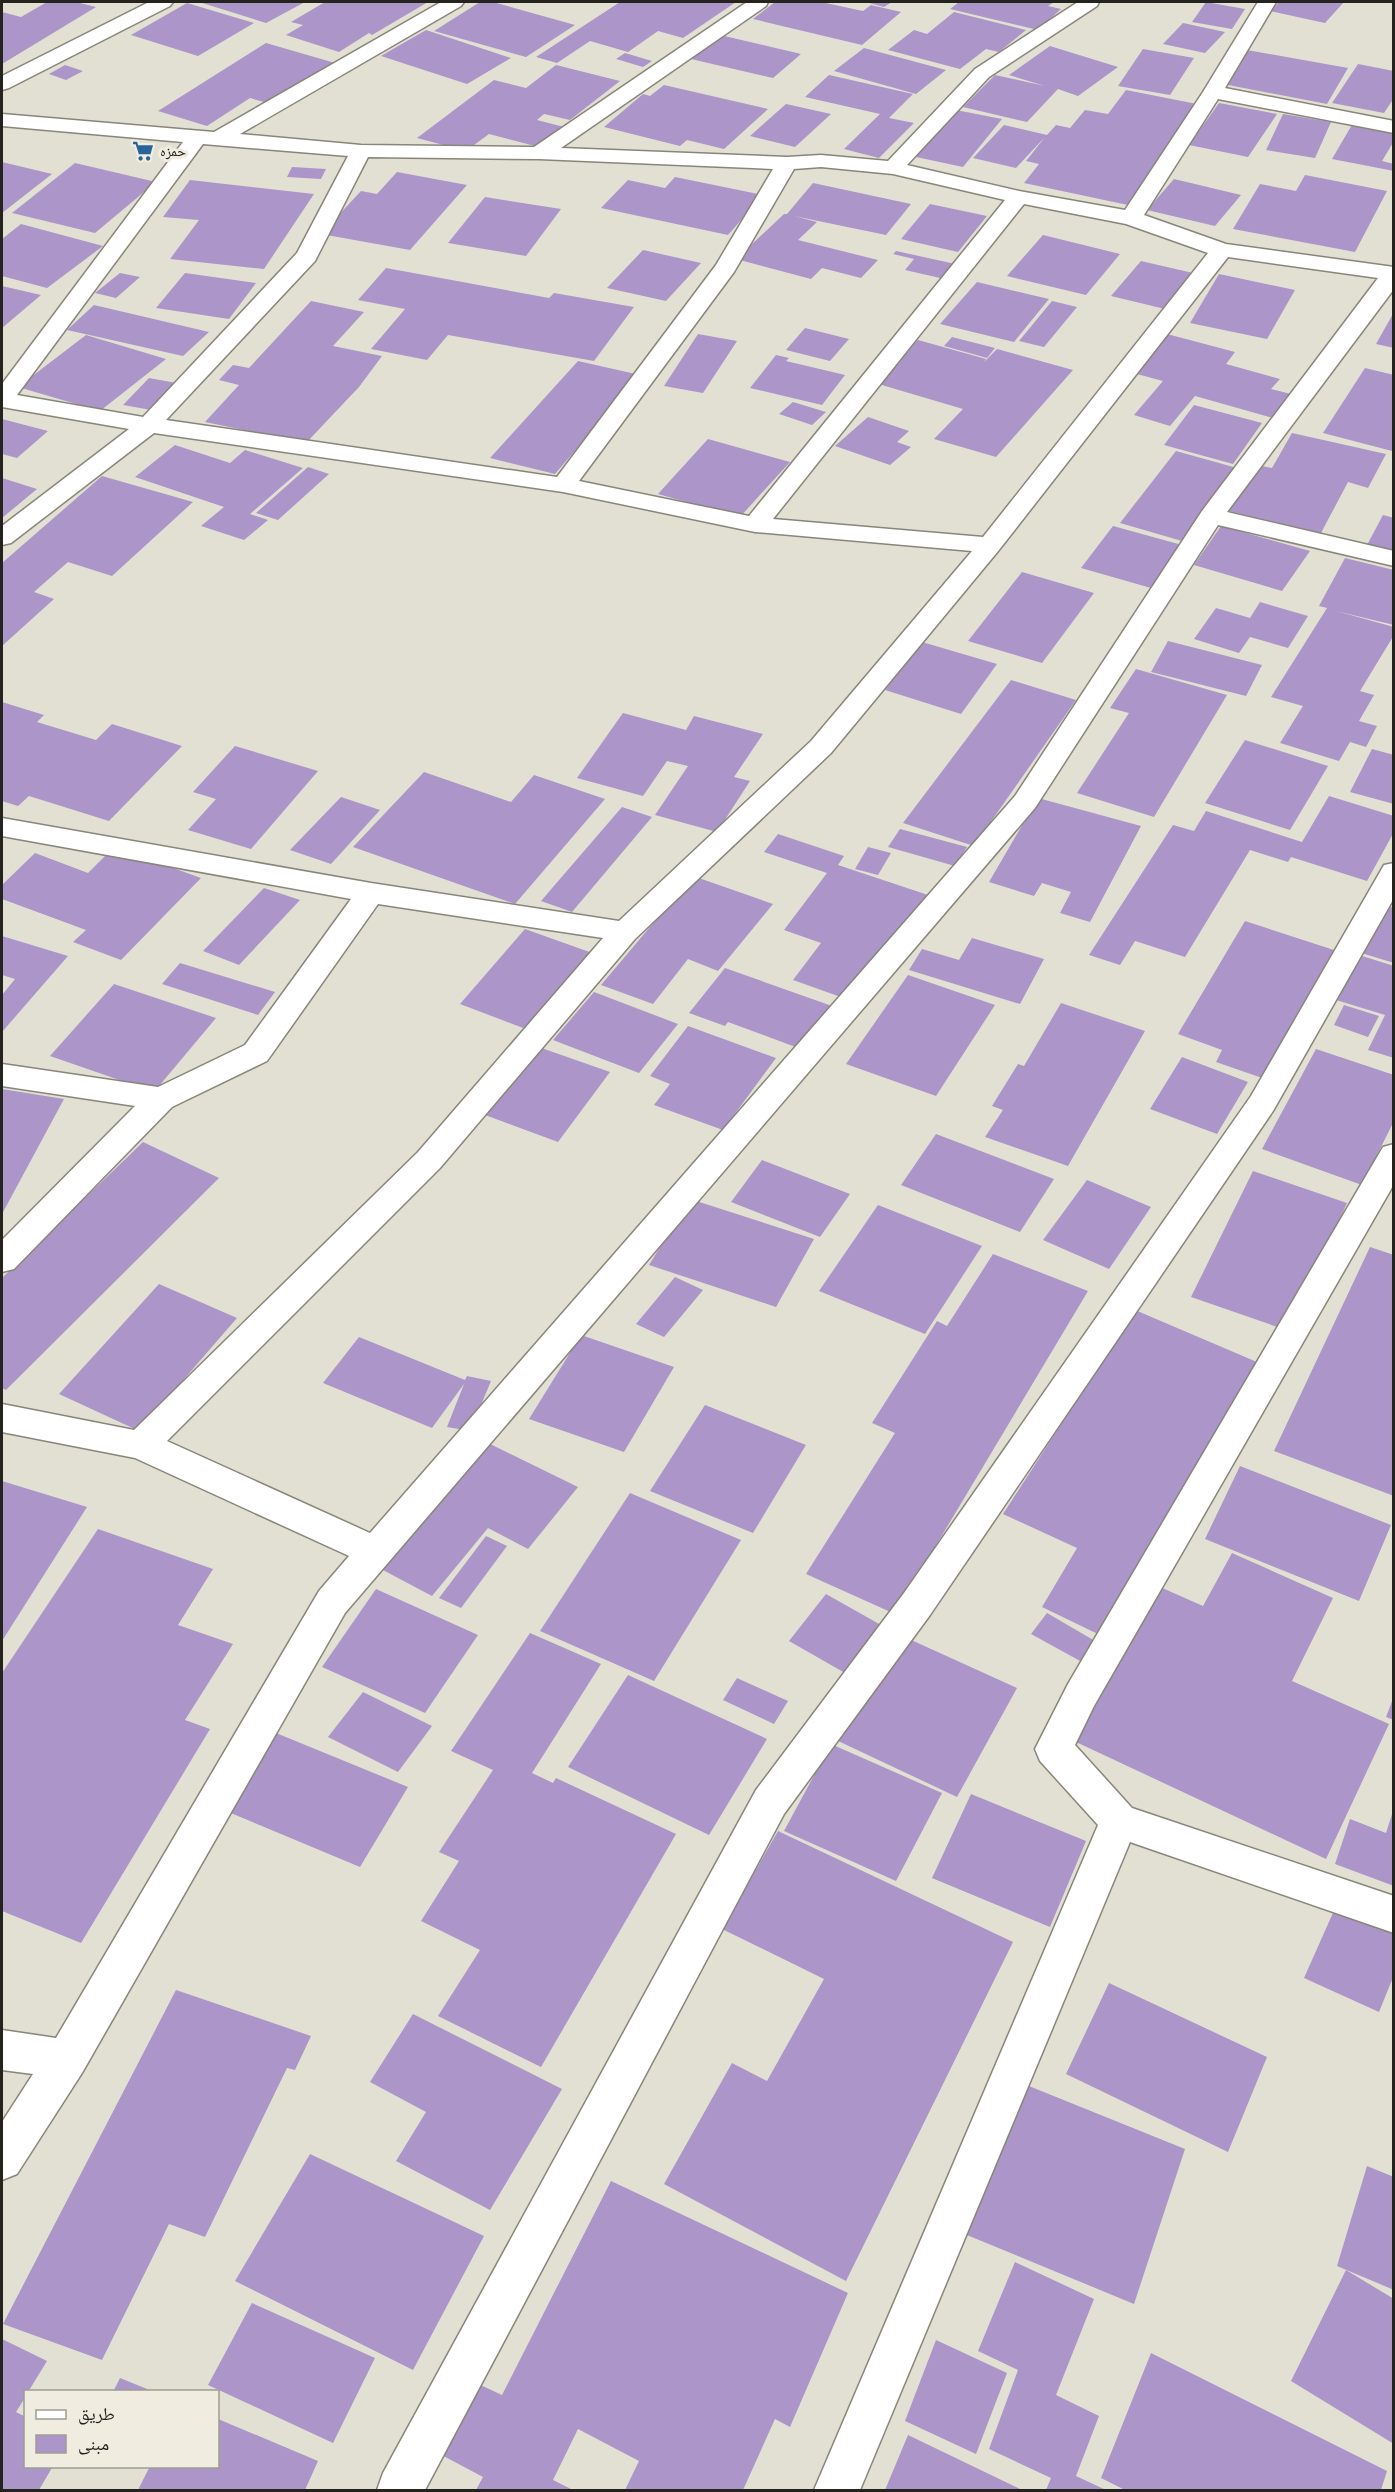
<svg xmlns="http://www.w3.org/2000/svg" width="1395" height="2492" viewBox="0 0 1395 2492" font-family="'Roboto Condensed','Noto Naskh Arabic',sans-serif">
<style>
.building{fill:#ac95c9}
.lines{fill:none;stroke-linecap:round;stroke-linejoin:round}
.minor-casing{stroke:#888579;stroke-width:3}
.minor{fill:#fff;fill-rule:evenodd}
.labels{text-anchor:middle;dominant-baseline:central;stroke-width:6;stroke-linejoin:round;paint-order:stroke}
.far-poi-label{font-size:14px;fill:#24231e;stroke:#f0ede0;text-anchor:start}
</style>
<rect width="100%" height="100%" fill="#e2e0d3"/>
<g class="building">
<path d="M47,2H76L96,7L2,64V12L21,17Z"/>
<path d="M199,2H305L266,23Z"/>
<path d="M325,2H428L372,35L369,33L339,52L286,35L303,25L291,22Z"/>
<path d="M480,2H493L575,25L526,57L434,31Z"/>
<path d="M620,2H736L683,38L658,31L628,52L590,41L557,63L536,57Z"/>
<path d="M775,2H821L863,11L871,5L901,12L862,45L753,19Z"/>
<path d="M866,2H892L884,7Z"/>
<path d="M959,2H1054L1048,6L1061,9L1038,30L950,9Z"/>
<path d="M1206,2L1245,9L1232,29L1192,22Z"/>
<path d="M1279,2H1344L1325,23L1270,11Z"/>
<path d="M187,3L254,23L198,56L131,35Z"/>
<path d="M954,12L1026,30L999,52L986,49L960,69L888,50L914,30L927,34Z"/>
<path d="M1183,23L1225,32L1205,53L1163,44Z"/>
<path d="M426,30L511,58L467,84L381,56Z"/>
<path d="M720,35L801,54L773,78L691,59Z"/>
<path d="M266,43L335,63L271,104L250,98L207,126L158,111Z"/>
<path d="M1050,46L1118,67L1078,96L1058,89L1027,122L963,107L995,75L1045,86L1009,75Z"/>
<path d="M864,48L946,70L916,94L834,71Z"/>
<path d="M1143,49L1194,58L1170,95L1118,86Z"/>
<path d="M1247,50L1348,68L1327,104L1223,84Z"/>
<path d="M625,53L652,61L643,67L616,59Z"/>
<path d="M1358,64L1394,71V98L1384,113L1332,103Z"/>
<path d="M65,65L83,71L66,80L49,74Z"/>
<path d="M556,65L620,81L570,120L544,114L537,120L564,127L539,147L489,134L466,151L417,138L494,80L526,88Z"/>
<path d="M829,75L913,94L889,118L914,123L879,158L844,149L880,114L805,97Z"/>
<path d="M664,85L768,109L724,149L687,140L680,146L604,127L643,94L650,96Z"/>
<path d="M1126,90L1202,105L1128,205L1024,183L1039,164L1026,161L1045,137L1016,168L973,158L1004,125L1047,135L1056,125L1070,128L1085,110L1108,114Z"/>
<path d="M1219,103L1277,114L1248,157L1189,145Z"/>
<path d="M786,104L831,114L795,147L750,136Z"/>
<path d="M956,110L1002,119L963,167L916,157Z"/>
<path d="M1283,114L1331,122L1315,158L1266,150Z"/>
<path d="M1353,123L1394,131V141L1382,161L1394,164V171L1332,159Z"/>
<path d="M2,162L52,174L2,213Z"/>
<path d="M75,163L156,182L95,233L12,213Z"/>
<path d="M292,167L326,169L321,179L287,177Z"/>
<path d="M397,172L467,185L410,250L321,234L361,191L377,194Z"/>
<path d="M1305,175L1387,191L1355,252L1233,229L1260,184L1296,191Z"/>
<path d="M675,177L763,195L728,235L601,208L628,180L665,188Z"/>
<path d="M1174,179L1241,195L1215,226L1147,210Z"/>
<path d="M190,180L314,194L264,269L170,259L199,220L163,217Z"/>
<path d="M813,183L911,204L886,235L794,216L817,222L798,240L878,260L861,278L822,268L811,279L736,259L784,214H787Z"/>
<path d="M485,197L561,209L526,256L448,243Z"/>
<path d="M930,204L987,216L958,252L901,239Z"/>
<path d="M21,224L103,246L47,288L2,276V239Z"/>
<path d="M1043,235L1120,254L1086,295L1007,276Z"/>
<path d="M643,250L701,263L666,301L607,288Z"/>
<path d="M896,251L960,265L949,280L905,270L914,259L893,254Z"/>
<path d="M1141,261L1193,273L1165,309L1111,296Z"/>
<path d="M386,268L549,298L554,293L634,307L594,361L448,335L427,360L371,349L405,309L358,300Z"/>
<path d="M120,273L140,277L116,298L95,293Z"/>
<path d="M185,273L256,283L229,319L156,308Z"/>
<path d="M1219,274L1295,290L1267,339L1190,323Z"/>
<path d="M977,282L1049,299L1014,342L940,324Z"/>
<path d="M2,286L41,295L2,328Z"/>
<path d="M311,301L364,312L333,346L382,356L359,387L306,443L205,422L239,385L219,380L233,365L249,368Z"/>
<path d="M1052,301L1077,307L1044,347L1019,341Z"/>
<path d="M94,305L209,332L183,356L67,330Z"/>
<path d="M1394,312V348L1376,344Z"/>
<path d="M805,328L849,339L830,361L786,350Z"/>
<path d="M698,334L737,341L703,393L664,386Z"/>
<path d="M1167,334L1235,352L1226,364L1280,379L1271,389L1299,396L1280,420L1195,396L1170,426L1134,415L1163,381L1133,373Z"/>
<path d="M86,335L166,359L100,411L18,387Z"/>
<path d="M952,337L995,348L987,358L944,346Z"/>
<path d="M918,340L986,359L984,362L997,349L1073,370L996,457L934,439L963,409L875,383Z"/>
<path d="M776,355L789,358L786,361L845,375L822,405L750,388Z"/>
<path d="M578,361L640,375L555,474L490,458Z"/>
<path d="M1365,368L1394,375L1392,451L1323,433Z"/>
<path d="M149,378L182,384L157,411L123,405Z"/>
<path d="M793,402L826,412L812,425L779,414Z"/>
<path d="M1194,405L1262,423L1233,464L1164,445Z"/>
<path d="M868,417L909,431L897,442L911,447L890,465L835,446Z"/>
<path d="M2,419L48,431L17,458L2,454Z"/>
<path d="M1292,433L1386,454L1368,488L1348,482L1321,533L1225,510L1252,464L1272,468Z"/>
<path d="M708,439L790,462L740,517L658,494Z"/>
<path d="M175,445L230,463L245,450L303,468L250,514L268,520L244,540L201,526L224,507L135,477Z"/>
<path d="M1176,451L1237,468L1182,541L1120,523Z"/>
<path d="M308,467L329,474L278,520L256,513Z"/>
<path d="M102,476L193,502L112,576L68,562L34,592L54,599L2,646V563Z"/>
<path d="M2,478L37,489L2,518Z"/>
<path d="M1383,515L1394,518V552L1367,545Z"/>
<path d="M1113,526L1182,545L1151,588L1081,568Z"/>
<path d="M1221,526L1310,551L1282,591L1194,565Z"/>
<path d="M1345,558L1394,570V625L1336,611L1394,627V635L1360,691L1374,695L1359,721L1377,726L1366,747L1350,742L1339,761L1280,743L1303,706L1271,697L1327,608L1319,606Z"/>
<path d="M1022,572L1094,593L1042,663L968,641Z"/>
<path d="M1260,602L1308,616L1288,648L1250,637L1239,653L1194,639L1216,608L1250,618Z"/>
<path d="M1168,641L1262,665L1246,696L1151,672Z"/>
<path d="M922,642L997,664L961,714L885,690Z"/>
<path d="M1136,669L1227,695L1154,817L1077,793L1129,713L1110,708Z"/>
<path d="M1011,680L1076,700L974,846L903,823Z"/>
<path d="M2,702L44,715L37,722L96,740L112,724L182,746L109,821L29,796L18,806L2,801Z"/>
<path d="M623,713L686,730L694,716L763,734L734,777L750,781L717,832L655,815L688,766L667,761L643,796L577,778Z"/>
<path d="M1245,740L1328,766L1290,830L1205,803Z"/>
<path d="M235,746L318,771L251,849L188,830L216,799L193,792Z"/>
<path d="M1372,749L1394,755V804L1350,792Z"/>
<path d="M424,772L511,802L534,775L605,799L515,904L353,847Z"/>
<path d="M1329,796L1394,816V832L1367,881L1291,857L1288,862L1250,850L1185,957L1135,941L1120,965L1089,955L1173,825L1194,831L1206,811L1302,842Z"/>
<path d="M341,797L380,810L331,864L290,850Z"/>
<path d="M1038,798L1141,826L1090,922L1060,913L1071,892L1042,883L1034,896L989,882Z"/>
<path d="M622,807L652,817L572,912L541,901Z"/>
<path d="M900,829L967,847L955,866L888,847Z"/>
<path d="M778,834L844,856L838,865L928,895L852,1001L793,980L821,943L784,930L827,873L764,852Z"/>
<path d="M114,847L201,878L121,960L73,942L86,930L2,899V885L35,853L88,873Z"/>
<path d="M868,847L891,853L878,875L855,869Z"/>
<path d="M693,876L773,904L718,971L688,959L653,1004L601,985Z"/>
<path d="M264,888L300,900L239,965L203,951Z"/>
<path d="M1384,905L1394,908V963L1358,952Z"/>
<path d="M1245,921L1337,951L1265,1079L1216,1062L1222,1050L1178,1034Z"/>
<path d="M525,929L595,954L531,1031L460,1004Z"/>
<path d="M2,936L68,956L2,1032V995L15,979L2,975Z"/>
<path d="M972,938L1044,959L1020,1004L909,970L922,949L959,960Z"/>
<path d="M1359,955L1394,966V1058L1368,1050L1385,1015L1336,1000Z"/>
<path d="M180,963L275,992L258,1015L162,984Z"/>
<path d="M725,968L832,1006L801,1049L728,1022L725,1026L689,1013Z"/>
<path d="M908,975L995,1005L936,1096L846,1064Z"/>
<path d="M114,984L216,1018L154,1092L50,1056Z"/>
<path d="M594,992L678,1024L639,1073L553,1040Z"/>
<path d="M1061,1003L1145,1031L1068,1166L985,1137L1003,1110L992,1106L1018,1064L1024,1066Z"/>
<path d="M1344,1005L1379,1016L1368,1037L1334,1025Z"/>
<path d="M688,1026L776,1058L723,1130L654,1105L670,1084L650,1076Z"/>
<path d="M530,1044L610,1072L558,1142L477,1112Z"/>
<path d="M1316,1049L1394,1075V1121L1362,1185L1262,1149Z"/>
<path d="M1182,1057L1248,1082L1217,1134L1150,1109Z"/>
<path d="M2,1089L64,1099L2,1214Z"/>
<path d="M936,1134L1054,1179L1020,1232L901,1185Z"/>
<path d="M143,1142L219,1178L6,1390L2,1388V1278Z"/>
<path d="M762,1160L850,1194L820,1237L731,1202Z"/>
<path d="M1253,1171L1347,1203L1289,1331L1191,1297Z"/>
<path d="M1087,1180L1151,1207L1109,1269L1043,1240Z"/>
<path d="M690,1199L814,1239L776,1307L649,1265Z"/>
<path d="M878,1205L982,1246L925,1334L819,1291Z"/>
<path d="M1370,1247L1394,1255V1496L1274,1451Z"/>
<path d="M993,1254L1088,1291L895,1614L806,1574L895,1433L872,1423L937,1321L947,1326Z"/>
<path d="M675,1277L703,1290L664,1337L636,1324Z"/>
<path d="M159,1284L237,1318L139,1431L59,1394Z"/>
<path d="M1135,1310L1264,1365L1102,1636L1042,1607L1077,1548L1003,1514Z"/>
<path d="M581,1335L674,1367L624,1452L529,1419Z"/>
<path d="M359,1337L465,1380L467,1376L491,1381L470,1431L447,1427L464,1384L432,1428L323,1383Z"/>
<path d="M705,1405L806,1445L753,1533L650,1491Z"/>
<path d="M486,1442L578,1487L528,1549L488,1528L432,1596L381,1569Z"/>
<path d="M1240,1466L1391,1525L1359,1601L1205,1539Z"/>
<path d="M2,1481L87,1507L2,1641Z"/>
<path d="M630,1493L741,1540L654,1681L540,1631Z"/>
<path d="M98,1529L213,1569L178,1625L233,1644L185,1720L210,1729L81,1943L2,1911V1673Z"/>
<path d="M486,1536L507,1546L461,1608L439,1598Z"/>
<path d="M1232,1553L1333,1598L1292,1681L1389,1724L1326,1859L1076,1742L1160,1587L1203,1606Z"/>
<path d="M376,1589L478,1635L425,1713L322,1667Z"/>
<path d="M826,1594L888,1629L852,1677L789,1641Z"/>
<path d="M1047,1613L1095,1641L1082,1662L1031,1634Z"/>
<path d="M530,1633L601,1664L532,1773L553,1783L556,1778L676,1834L541,2067L438,2016L480,1950L421,1921L459,1861L439,1852L493,1770L451,1751Z"/>
<path d="M898,1634L1017,1688L957,1797L836,1740Z"/>
<path d="M628,1675L767,1739L709,1835L568,1767Z"/>
<path d="M737,1678L788,1701L774,1724L723,1700Z"/>
<path d="M363,1692L432,1726L398,1772L328,1737Z"/>
<path d="M1394,1696V1720L1386,1717Z"/>
<path d="M276,1733L408,1787L360,1867L226,1811Z"/>
<path d="M831,1744L942,1793L896,1881L784,1831Z"/>
<path d="M971,1794L1086,1841L1050,1927L932,1878Z"/>
<path d="M1393,1811L1394,1886L1335,1864L1350,1819L1386,1833Z"/>
<path d="M778,1831L1013,1942L846,2281L664,2184L732,2063L767,2081L824,1979L722,1929Z"/>
<path d="M1336,1906L1394,1933V1975L1379,2012L1304,1978Z"/>
<path d="M1109,1983L1267,2057L1228,2152L1066,2074Z"/>
<path d="M176,1990L311,2036L295,2070L287,2068L205,2237L169,2224L102,2360L3,2324Z"/>
<path d="M413,2014L562,2089L490,2210L396,2161L426,2112L370,2082Z"/>
<path d="M1019,2082L1185,2149L1134,2304L962,2233Z"/>
<path d="M310,2154L484,2236L413,2370L235,2281Z"/>
<path d="M1367,2166L1394,2177V2290L1337,2266Z"/>
<path d="M611,2181L848,2293L790,2427L775,2419L743,2490H625L639,2461L578,2429L553,2480L573,2490H476L483,2477L436,2452L472,2381L502,2395Z"/>
<path d="M1015,2262L1094,2299L1056,2395L1099,2416L1076,2476L1106,2490H1046L1051,2478L989,2449L1018,2370L978,2351Z"/>
<path d="M1346,2270L1394,2299V2444L1291,2381Z"/>
<path d="M252,2303L375,2358L333,2443L208,2385Z"/>
<path d="M2,2339L47,2361L28,2392H26V2396L16,2412L26,2417V2466H53L39,2490H2Z"/>
<path d="M936,2340L1007,2373L976,2454L905,2421Z"/>
<path d="M1151,2353L1387,2471L1381,2490H1125L1101,2478Z"/>
<path d="M120,2378L152,2391V2392H113Z"/>
<path d="M218,2419L318,2461L305,2490H138L150,2466H218Z"/>
<path d="M908,2435L1022,2490H885Z"/>
</g>
<g class="lines">
<defs>
<g id="minor">
<path d="M149,2H173L170,6L9,88L2,90V76Z"/>
<path d="M441,2H464L461,6L240,134L361,145L534,147L747,2H768L766,6L561,148L787,157L821,155L888,161L975,69L1078,2H1099L1097,6L989,77L907,165L1019,191L1125,210L1203,92L1258,2H1276L1225,88L1394,121V133L1218,99L1144,215L1226,244L1394,267V289L1227,512L1394,551V566L1218,525L1035,808L345,1613L82,2073L17,2174L2,2180V2122L33,2074L2,2070V2030L56,2038L319,1591L349,1556L135,1458L2,1432V1404L134,1430L418,1152L603,938L378,904L267,1061L172,1107L14,1269L2,1272V1240L135,1106L2,1086V1064L158,1087L245,1045L351,899L2,836V818L371,883L619,921L811,741L972,551L755,532L563,492L154,433L11,543L2,545V526L129,429L2,407V384L183,142L2,126V114L214,132ZM203,144L348,156L297,253L143,417L17,395ZM368,157L539,159L773,169L716,265L557,477L166,420L315,261ZM821,167L893,174L1005,200L749,516L579,481L734,272L794,169ZM1024,204L1126,224L1208,253L983,537L773,519ZM1228,257L1378,278L1202,511L1015,796L370,1533L167,1441L440,1168L635,939L831,753L999,550Z"/>
<path d="M1394,863V898L1273,1111L930,1615L784,1814L425,2490H377L383,2473L756,1790L904,1593L1251,1096L1380,872L1384,865Z"/>
<path d="M1394,1144V1184L1094,1706L1075,1745L1132,1808L1394,1896V1933L1130,1842L860,2490H814L1098,1825L1040,1761L1035,1749L1068,1684L1383,1147Z"/>
</g>
</defs>
<use href="#minor" class="minor-casing"/>
<use href="#minor" class="minor"/>
</g>
<defs>
<symbol id="supermarket-bare" viewBox="-9 -9 18 18"><path d="M-6-5.5h2.5l.6 2H6L4.5 2H-2.5L-4.4-4H-6ZM-1.5 3.2a1.3 1.3 0 1 0 .1 0ZM3 3.2a1.3 1.3 0 1 0 .1 0Z" fill="#27649b" stroke="#f0ede0" stroke-width="2.5" paint-order="stroke"/></symbol>
</defs>
<g fill-rule="evenodd">
<use href="#supermarket-bare" x="128" y="136" width="30" height="30"/>
</g>
<g class="labels">
<g class="far-poi-label">
<text x="160" y="151">حمزه</text>
</g>
</g>
<rect width="1395" height="2492" fill="none" stroke="#24231e" stroke-width="6"/>
<rect x="24" y="2390" width="195" height="78" fill="#f0ede0" stroke="#9e9c92" stroke-width="1.5"/>
<rect x="36" y="2410" width="30" height="9" fill="#ffffff" stroke="#9e9c92" stroke-width="1.5"/>
<text x="78" y="2420" font-size="18" fill="#24231e">طريق</text>
<rect x="36" y="2435" width="30" height="18" fill="#ac95c9" stroke="#9e9c92" stroke-width="1.5"/>
<text x="78" y="2450" font-size="18" fill="#24231e">مبنى</text>
</svg>
